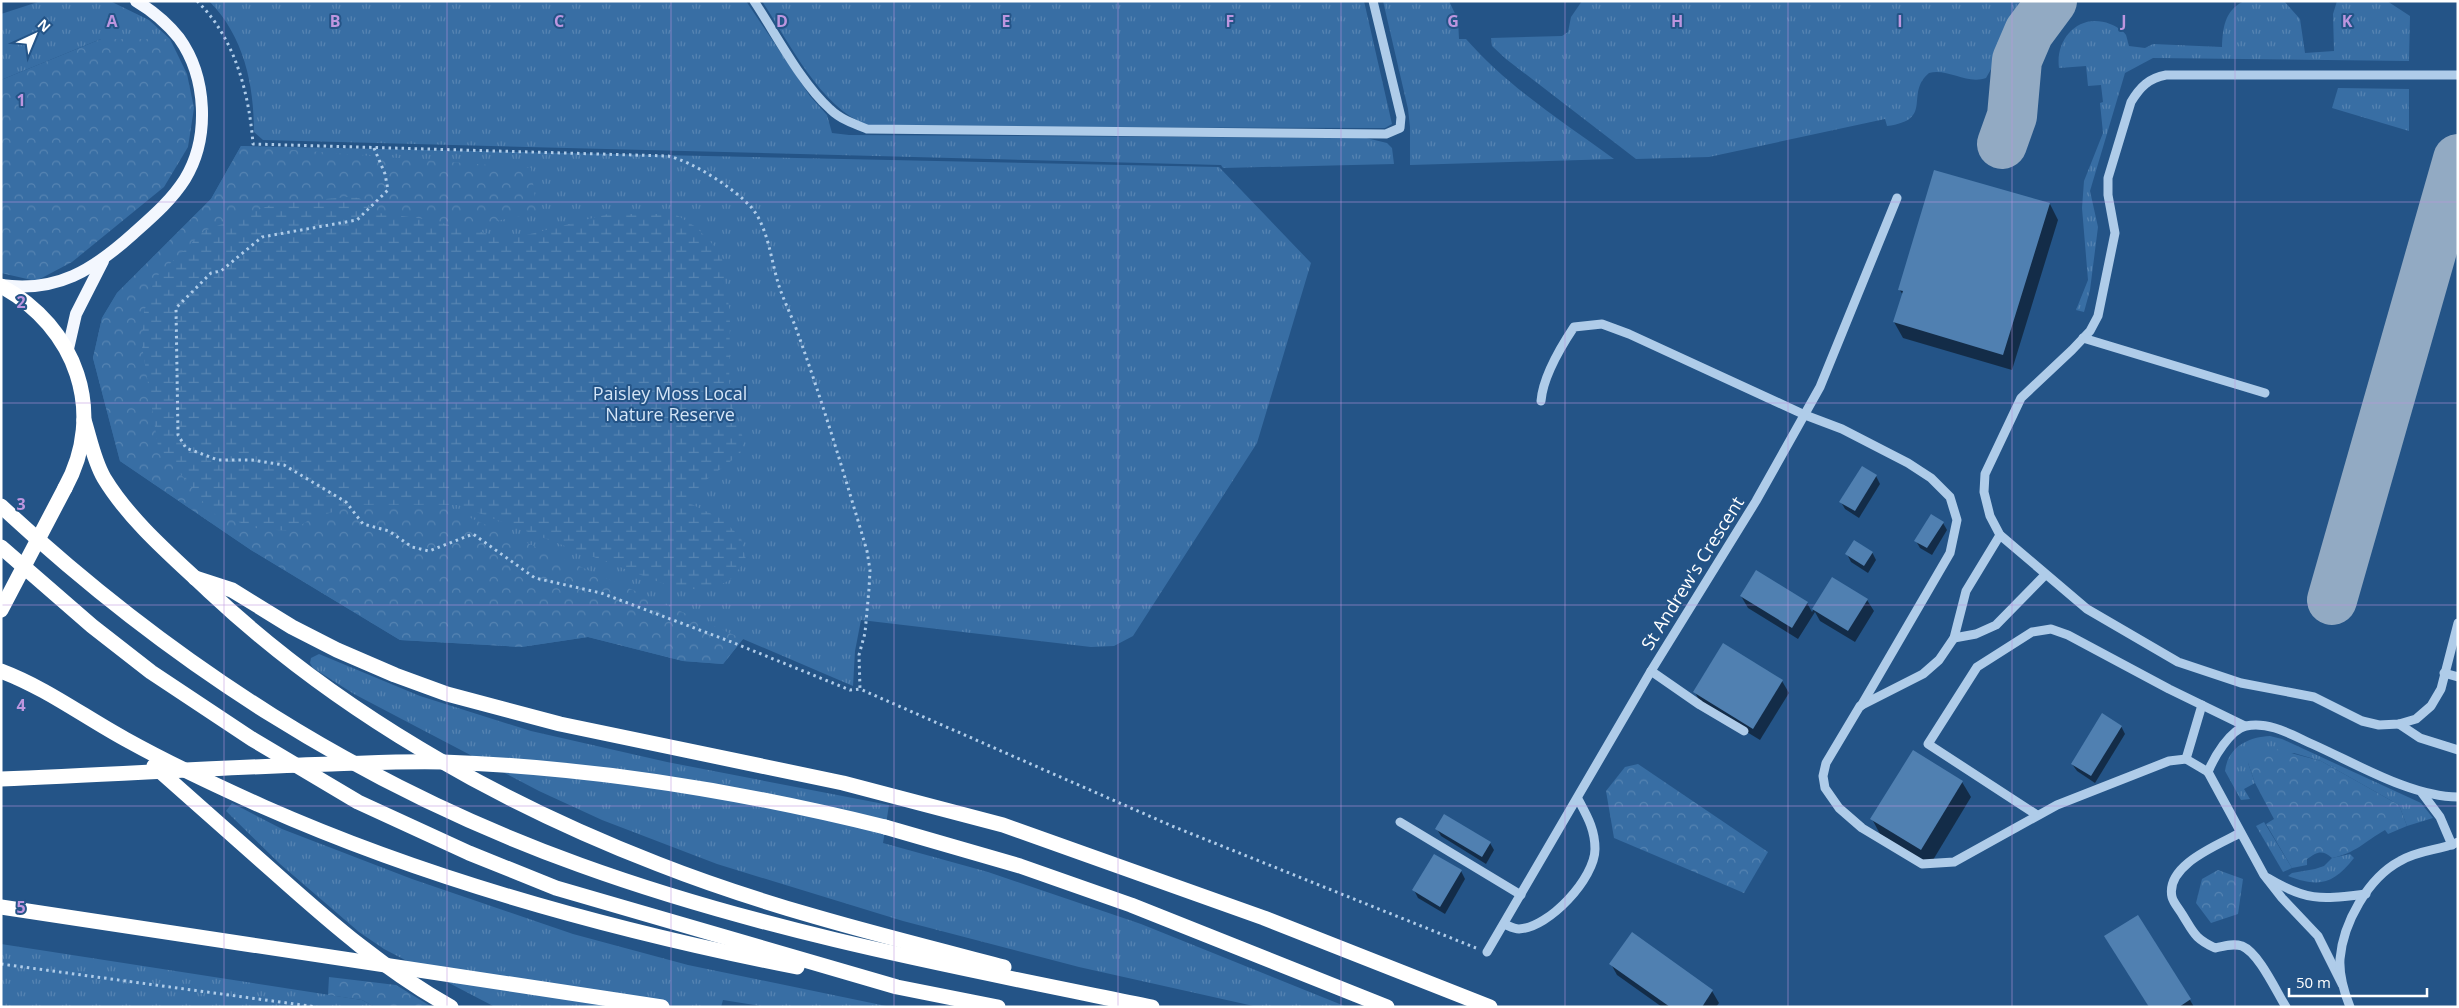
<svg xmlns="http://www.w3.org/2000/svg" width="2459" height="1008" viewBox="0 0 2459 1008" font-family="'Open Sans',sans-serif">
<style>
.grass{fill:url(#grass-tufts)}
.forest{fill:url(#forest-crowns)}
.wetland{fill:url(#wetland-marsh)}
.shadow{fill:#0007}
.lines{fill:none;stroke-linecap:round;stroke-linejoin:round}
.taxiway{stroke:#92aac3;stroke-width:50}
.building{fill:#5080b1}
.path{stroke:#afcce9;stroke-width:3;stroke-dasharray:2.5 4;stroke-linecap:butt}
.minor{stroke:#afcce9;stroke-width:9}
.major{stroke:#f3f7fe;stroke-width:12}
.highway{stroke:#fff;stroke-width:15}
.highway-bridge{stroke:#fff;stroke-width:15}
.grid{fill:none;stroke:#bd96df;stroke-width:1;stroke-opacity:0.55}
.labels{text-anchor:middle;dominant-baseline:central;stroke-width:4;stroke-linejoin:round;paint-order:stroke}
.park-label{font-size:18px;fill:#d4e5f7;stroke:#245487}
.street-label{font-size:18px;fill:#fff;stroke:#245487}
.grid-label{font-size:16px;text-anchor:middle;font-weight:bold;fill:#bd96df;stroke:#245487;stroke-width:4;stroke-linejoin:round;paint-order:stroke}
</style>
<defs>
<pattern id="grass-tufts" width="24" height="20" patternUnits="userSpaceOnUse" patternTransform="scale(1.25)"><rect width="24" height="20" fill="#386ea4"/><path d="M3 7l-1-3M5 7V3M7 7l1-3M15 17l-1-3M17 17v-4M19 17l1-3" fill="none" stroke="#5684b2"/></pattern>
<pattern id="forest-crowns" width="20" height="18" patternUnits="userSpaceOnUse" patternTransform="scale(1.25)"><rect width="20" height="18" fill="#386ea4"/><path d="M2 6a3 3 0 1 1 6 0M12 15a3 3 0 1 1 6 0" fill="none" stroke="#5684b2"/></pattern>
<pattern id="wetland-marsh" width="20" height="14" patternUnits="userSpaceOnUse" patternTransform="scale(1.25)"><rect width="20" height="14" fill="#386ea4"/><path d="M1 5h8M5 5V1M11 12h8M15 12V8" fill="none" stroke="#5684b2"/></pattern>
</defs>
<rect width="100%" height="100%" fill="#245487"/>
<g class="grass">
<path d="M41,1H110L149,20L170,39H101L1,80V14Z"/>
<path d="M209,1H746L810,96L827,115L832,133L849,135L1366,138L1387,143L1392,148L1394,164L1223,168L1221,165L263,140L254,132C254,85 244,36 209,1Z"/>
<path d="M762,1H1364L1392,124L1385,128L902,127C891,127 877,128 867,125C820,107 789,42 762,1Z"/>
<path d="M1383,1H1449L1458,20L1459,39H1466C1508,87 1563,122 1614,159L1410,165V127L1408,109Z"/>
<path d="M1582,1H2020L1994,64L1986,78C1967,85 1948,68 1929,73C1904,94 1935,120 1887,126L1885,119L1709,157L1636,159L1506,59L1492,46L1491,38L1562,36L1568,32L1571,17Z"/>
<path d="M2244,1L2285,2L2300,19L2305,53L2334,51L2333,14L2337,1H2387L2410,16L2409,61L2153,58L2125,73L2090,191L2098,227L2090,290L2084,312L2076,310L2088,280L2082,208L2084,181L2103,133L2100,103L2103,102L2101,85L2088,86L2086,66L2059,68C2055,39 2079,12 2110,24C2115,26 2123,30 2126,35C2127,38 2128,43 2129,46L2145,48L2153,44L2222,47C2223,28 2224,11 2244,1Z"/>
<path d="M2338,88L2409,89V131L2332,108Z"/>
<path d="M241,146L1219,167L1311,263L1257,443L1133,636L1114,646L1091,647L861,620L855,651L853,686L743,639L723,664L683,661L588,637L521,647L400,640L251,550L120,461L93,358L102,318L117,293L211,199Z"/>
<path d="M319,654L420,696L531,731L667,762L889,805L883,843L988,872L1141,924L1347,1007H1258L1079,967L903,921L717,864L602,820L539,791L354,694L313,668L310,663L311,658Z"/>
<path d="M2270,736L2282,739L2421,803L2433,818L2407,826L2399,805L2321,761L2294,753L2248,763L2255,783L2244,789L2250,799L2241,800L2225,771C2228,747 2248,737 2270,736Z"/>
<path d="M232,803L282,829L412,879L573,934L688,965L891,1007H768L723,1000L721,1007H495L384,949L359,932L280,864L226,811Z"/>
<path d="M2264,822L2292,868L2283,872L2256,826Z"/>
<path d="M2350,854L2354,858C2333,884 2320,888 2288,876L2292,873L2315,869L2324,866L2332,858Z"/>
<path d="M1,944L362,1000L375,1007H1Z"/>
</g>
<g class="forest">
<path d="M101,39H170L187,74L194,108L188,147L164,187L72,262L36,281L1,273V80Z"/>
<path d="M241,146L531,168L537,213L417,236L374,475L743,639L723,664L683,661L588,637L521,647L400,640L251,550L120,461L93,358L102,318L117,293L211,199Z"/>
<path d="M2276,749L2321,761L2399,805L2407,826L2388,834L2385,830C2364,842 2356,853 2332,858C2322,849 2317,852 2307,859V865L2292,868L2266,824L2274,819L2255,783L2248,763L2253,752Z"/>
<path d="M1638,764L1768,852L1744,893L1614,838L1606,791L1625,767Z"/>
<path d="M2218,870L2243,879L2238,914L2211,923L2196,903L2202,879Z"/>
<path d="M329,977L396,985L432,1007H375L362,1000L328,995Z"/>
</g>
<path class="wetland" d="M347,197L359,198L379,213L424,219L511,239L608,214H675L696,227L716,248L722,259L730,314L729,396L744,441L740,454L701,484L689,503L722,519L741,538L746,560L730,580L707,591L667,585L458,505H357L312,518L292,531L259,529L212,513L158,446L142,346L144,312L155,278L204,231L273,204Z"/>
<g class="shadow">
<path d="M2050,204L2058,220L2012,370L1903,338L1894,322L1903,295L1899,289Z"/>
<path d="M1876,476L1880,484L1859,518L1845,509L1841,502Z"/>
<path d="M1943,523L1947,530L1932,555L1920,548L1916,541Z"/>
<path d="M1872,552L1876,560L1868,573L1851,562L1847,554Z"/>
<path d="M1832,578L1867,600L1874,611L1855,642L1820,621L1815,612L1798,639L1748,608L1741,596L1807,603L1812,612Z"/>
<path d="M1782,681L1789,693L1760,740L1701,704L1695,692Z"/>
<path d="M2121,726L2125,734L2095,783L2077,771L2072,764Z"/>
<path d="M1962,782L1971,797L1930,865L1880,834L1872,819Z"/>
<path d="M1437,829L1490,843L1494,850L1486,864L1441,836Z"/>
<path d="M1461,871L1465,879L1445,914L1418,898L1414,890Z"/>
<path d="M2137,917L2190,1000L2194,1007H2149Z"/>
<path d="M1632,934L1712,991L1719,1003L1716,1007H1662L1617,975L1611,964Z"/>
</g>
<g class="lines">
<g class="taxiway">
<path d="M2002,144L2012,116L2017,60L2029,32L2052,1"/>
<path d="M2332,600L2458,159"/>
</g>
</g>
<g class="building">
<path d="M1934,170L2050,203L2003,355L1893,322L1903,291L1898,290Z"/>
<path d="M1862,466L1877,475L1855,511L1839,502Z"/>
<path d="M1931,514L1944,522L1927,548L1914,541Z"/>
<path d="M1854,540L1873,552L1864,566L1845,554Z"/>
<path d="M1756,570L1808,602L1792,628L1740,596Z"/>
<path d="M1832,577L1868,599L1848,631L1812,609Z"/>
<path d="M1723,643L1783,680L1753,729L1693,692Z"/>
<path d="M2102,713L2122,726L2091,776L2071,764Z"/>
<path d="M1913,750L1963,781L1921,850L1870,819Z"/>
<path d="M1444,814L1491,842L1482,857L1435,829Z"/>
<path d="M1434,854L1462,870L1440,907L1412,890Z"/>
<path d="M2138,915L2191,999L2179,1007H2149L2104,936Z"/>
<path d="M1632,932L1713,990L1702,1007H1670L1609,964Z"/>
</g>
<g class="lines">
<g class="path">
<path d="M197,1C235,38 249,93 253,144L668,156C692,161 735,189 751,207C769,228 771,263 780,289C785,303 792,317 797,331C823,403 845,477 867,551L870,570L869,589L865,633L859,655L860,689L1172,826L1476,948"/>
<path d="M374,148L385,174L388,190L357,220L262,237L221,271L211,273L176,308L178,435L186,448L218,460H252L284,465L346,502L363,524L389,531L412,547L429,551L473,534L535,578L601,593L729,641L850,690L860,689"/>
<path d="M1,964L317,1007"/>
</g>
<g class="minor">
<path d="M754,1C776,34 801,83 830,109C840,119 854,124 867,129L1386,134L1400,128L1401,117L1373,1"/>
<path d="M2458,75H2166C2149,78 2140,87 2131,102L2108,178V195L2115,233L2098,316L2090,331L2072,350L2021,398L1985,474L1984,492L1990,516L2000,535L2087,609L2178,662L2241,683L2314,697L2362,721L2379,725L2399,724L2416,719L2431,706L2441,689L2458,623"/>
<path d="M2083,338L2265,393"/>
<path d="M1541,401C1543,376 1560,348 1574,327L1602,324L1629,334L1805,415L1842,429L1908,463L1931,478L1950,497L1957,520L1950,553L1861,706"/>
<path d="M2000,535L1966,591L1954,638L1939,660L1923,674L1860,706L1826,763L1823,776L1825,788L1839,808L1862,828L1922,864L1954,862L2057,805L2169,761L2186,759L2208,772"/>
<path d="M1954,638L1976,634L1996,625L2045,575"/>
<path d="M1651,671L1700,705L1744,731"/>
<path d="M2444,673L2458,677"/>
<path d="M2399,724L2420,738L2458,750"/>
<path d="M2186,759L2202,705"/>
<path d="M2208,772C2214,757 2230,730 2246,726C2269,721 2292,735 2312,744C2355,763 2411,797 2458,797"/>
<path d="M2208,772L2264,875L2282,898L2318,936L2342,984"/>
<path d="M2422,793L2440,817L2452,845"/>
<path d="M2037,815L1928,744L1977,667L2032,632L2051,629L2068,635L2169,689L2245,726"/>
<path d="M1400,822L1521,895"/>
<path d="M2240,833C2218,845 2165,865 2172,897C2173,902 2179,909 2182,914C2194,933 2194,938 2215,948C2224,946 2233,943 2242,946C2259,953 2276,991 2286,1007"/>
<path d="M2268,878C2308,902 2322,899 2366,894"/>
<path d="M1504,924C1509,926 1514,929 1519,929C1549,928 1595,878 1595,849C1595,829 1587,816 1578,799"/>
<path d="M1487,952L1651,671L1756,501L1820,387L1897,198"/>
<path d="M2350,1007C2344,992 2339,975 2340,959C2343,923 2368,878 2400,861C2421,849 2439,851 2458,842"/>
</g>
<g class="major">
<path d="M1,285C57,293 93,270 133,234C152,217 171,201 185,179C210,138 207,77 179,38C167,23 153,11 136,1"/>
<path d="M68,349L76,314L103,261"/>
</g>
<g class="highway">
<path d="M1,286C76,327 107,412 65,488"/>
<path d="M84,420C90,439 94,461 104,478C130,521 173,557 209,591C337,711 495,801 658,864C770,908 888,937 1004,967"/>
<path d="M1,506C172,665 361,786 580,865C765,932 960,968 1152,1007"/>
<path d="M1,547L92,626L151,672L252,739L358,802L469,853L556,888L897,987L998,1007"/>
<path d="M195,578L232,590L292,627L337,650L395,675L447,694L560,724L843,783L1003,825L1264,918L1490,1007"/>
<path d="M1,671C46,688 83,716 125,739C170,764 217,786 264,807C429,880 620,932 797,967"/>
<path d="M154,766C195,802 235,838 276,874C332,924 386,971 451,1007"/>
<path d="M885,827L1020,866L1131,905L1387,1007"/>
</g>
<g class="highway-bridge">
<path d="M1,610L65,488"/>
<path d="M1,779C111,775 221,767 332,764C369,763 406,761 443,762C593,767 740,791 885,827"/>
<path d="M1,907L662,1007"/>
</g>
</g>
<path class="grid" d="M224,1V1007M447,1V1007M671,1V1007M894,1V1007M1118,1V1007M1341,1V1007M1565,1V1007M1788,1V1007M2012,1V1007M2235,1V1007M1,202H2458M1,403H2458M1,605H2458M1,806H2458"/>
<g class="labels">
<g class="park-label">
<text x="670" y="393">Paisley Moss Local<tspan x="670" dy="21">Nature Reserve</tspan></text>
</g>
<g class="street-label">
<text transform="translate(1692 573) rotate(-58)">St Andrew's Crescent</text>
</g>
</g>
<g class="grid-label">
<text x="112" y="27">A</text>
<text x="335" y="27">B</text>
<text x="559" y="27">C</text>
<text x="782" y="27">D</text>
<text x="1006" y="27">E</text>
<text x="1230" y="27">F</text>
<text x="1453" y="27">G</text>
<text x="1677" y="27">H</text>
<text x="1900" y="27">I</text>
<text x="2124" y="27">J</text>
<text x="2347" y="27">K</text>
<text x="21" y="106">1</text>
<text x="21" y="308">2</text>
<text x="21" y="510">3</text>
<text x="21" y="711">4</text>
<text x="21" y="913">5</text>
</g>
<rect width="2459" height="1008" fill="none" stroke="#ffffff" stroke-width="5"/>
<g transform="translate(35 35) rotate(44)" stroke="#245487" stroke-width="4" paint-order="stroke">
<path d="M0-4L9 19L0 12L-9 19Z" fill="#ffffff"/>
<text y="-8" font-size="14" font-weight="bold" text-anchor="middle" fill="#ffffff">N</text>
</g>
<path d="M2289 988v8h138v-8" fill="none" stroke="#ffffff" stroke-width="2.5"/>
<text x="2296" y="988" font-size="15" fill="#ffffff" stroke="#245487" stroke-width="4" paint-order="stroke">50 m</text>
</svg>
